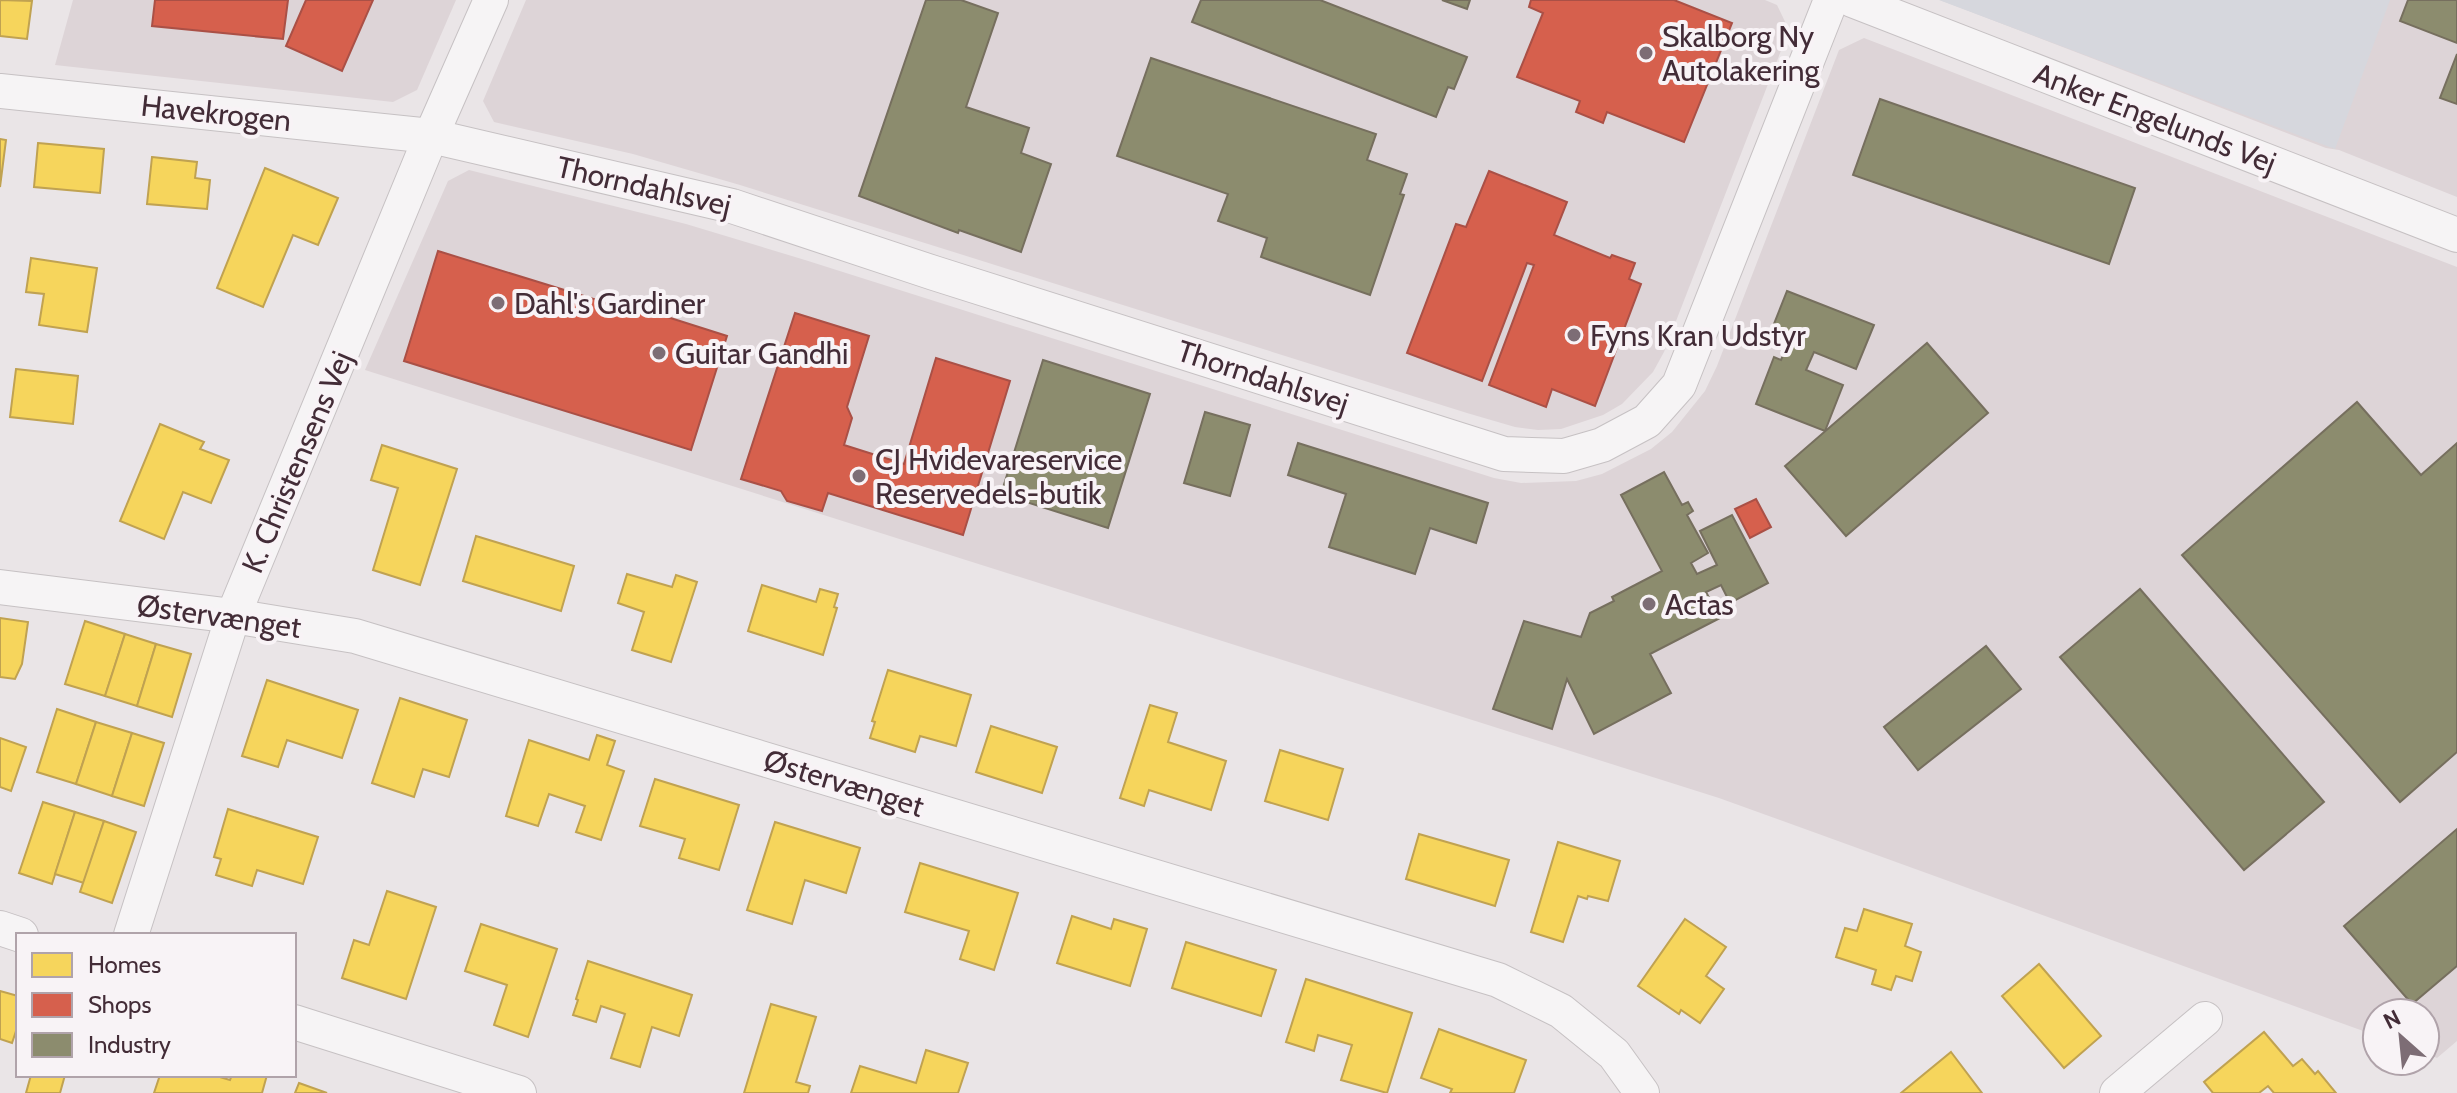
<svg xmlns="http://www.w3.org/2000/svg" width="2457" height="1093" viewBox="0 0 2457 1093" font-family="Cabin,sans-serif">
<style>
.built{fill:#ddd4d7}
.green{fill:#d6d7dd}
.homes{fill:#f6d55c;stroke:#c0a251;stroke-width:2}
.shops{fill:#d6604d;stroke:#aa5046;stroke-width:2}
.industry{fill:#8c8c6e;stroke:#766f5e;stroke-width:2}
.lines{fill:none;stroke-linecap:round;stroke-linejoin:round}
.minor-casing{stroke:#c6c1c3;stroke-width:36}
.minor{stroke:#f6f4f5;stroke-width:34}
.poi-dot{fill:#7d6d75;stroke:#f8f3f6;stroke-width:3}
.labels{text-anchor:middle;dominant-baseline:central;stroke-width:8;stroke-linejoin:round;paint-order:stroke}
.poi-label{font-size:30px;fill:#432c37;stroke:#f8f3f6;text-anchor:start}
.street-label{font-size:30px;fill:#432c37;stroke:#f8f3f6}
</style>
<rect width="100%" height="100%" fill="#eae5e7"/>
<g class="built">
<path d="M73,0H456L417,90L393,102L55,65Z"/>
<path d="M526,0H1765L1777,5L1789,30L1664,352L1653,372L1622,404L1603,415L1561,429L1538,430L1515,427L1467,413L740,185L633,154L494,122L483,101Z"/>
<path d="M1940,0H2457V197L2339,150L2326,148Z"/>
<path d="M1864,38L2457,267V1041L2437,1058L2425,1053V1013H2377V1036L1719,798L365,370L448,181L469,170L686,224L805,260L1494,478L1521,483L1576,481L1602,474L1651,449L1672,432L1705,391L1717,366L1839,50Z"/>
</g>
<path class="green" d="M1939,0H2390L2335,149Z"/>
<g class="homes">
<path d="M0,0L32,1L27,39L0,36Z"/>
<path d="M0,139L6,140L0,187Z"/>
<path d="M38,143L104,149L100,193L34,187Z"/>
<path d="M152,157L197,162L195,178L210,180L207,209L147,204Z"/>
<path d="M265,168L338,198L318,245L293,235L263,307L217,288Z"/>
<path d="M31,258L97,268L87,332L39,325L44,294L26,292Z"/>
<path d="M16,369L78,376L73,424L10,417Z"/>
<path d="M160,424L204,442L200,449L229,460L211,503L183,492L164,539L120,521Z"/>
<path d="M382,445L457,469L420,585L373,570L398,488L371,480Z"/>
<path d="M476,536L574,566L561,611L463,581Z"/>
<path d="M627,574L672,587L676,575L697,582L671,662L632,650L644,612L618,603Z"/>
<path d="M762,585L816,602L820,589L838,594L834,607L837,608L823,655L748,631Z"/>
<path d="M0,618L28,622L22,664L15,679L0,677Z"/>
<path d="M85,621L125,634L105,696L65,684Z"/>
<path d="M125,634L156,644L137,706L105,696Z"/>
<path d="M156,644L191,654L172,717L137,706Z"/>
<path d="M888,670L971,695L956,746L920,736L915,752L870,738L875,722L872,721Z"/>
<path d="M267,680L358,710L342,758L287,740L278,767L242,756Z"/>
<path d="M400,698L467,720L449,777L423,769L414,797L372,783Z"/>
<path d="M1150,705L1177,713L1168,742L1226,761L1211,810L1149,790L1144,806L1120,798Z"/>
<path d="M57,709L96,722L76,784L37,772Z"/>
<path d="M96,722L132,733L112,796L76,784Z"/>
<path d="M991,726L1057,747L1042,793L976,772Z"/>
<path d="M132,733L164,743L144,806L112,796Z"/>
<path d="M597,735L615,741L607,765L624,771L601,840L576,832L585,806L549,794L538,826L506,816L529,740L589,760Z"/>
<path d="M0,738L26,747L11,791L0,787Z"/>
<path d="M1280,750L1343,769L1328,820L1265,801Z"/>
<path d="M655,779L739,805L719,870L679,858L685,839L640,826Z"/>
<path d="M43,802L75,812L52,884L19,873Z"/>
<path d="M228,809L318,837L303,884L257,870L252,886L216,875L221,859L214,857Z"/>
<path d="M75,812L104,821L84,883L55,874Z"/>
<path d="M104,821L136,832L112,903L80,892Z"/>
<path d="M775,822L860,848L846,893L805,880L792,924L747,910Z"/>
<path d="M1419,834L1509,860L1495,906L1406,879Z"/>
<path d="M1558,842L1620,861L1608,901L1588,896L1587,899L1578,896L1563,942L1531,932Z"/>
<path d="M920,863L1018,893L994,970L960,959L969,931L905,912Z"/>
<path d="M387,891L436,907L406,999L342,978L354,940L369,945Z"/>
<path d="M1864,909L1912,924L1905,946L1921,952L1912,981L1896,976L1891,990L1872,984L1876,970L1836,957L1845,928L1857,931Z"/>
<path d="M1072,916L1111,929L1114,919L1147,929L1130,986L1057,963Z"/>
<path d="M1685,919L1726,947L1706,976L1724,989L1700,1023L1681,1010L1679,1014L1638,986Z"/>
<path d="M481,924L557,949L528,1037L494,1025L507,985L465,971Z"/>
<path d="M1186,942L1276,970L1261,1016L1172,988Z"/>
<path d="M588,961L692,995L679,1036L652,1027L640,1067L611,1058L625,1014L601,1006L596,1022L573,1015L578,1000L576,999Z"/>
<path d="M2039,964L2101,1036L2064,1068L2002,996Z"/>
<path d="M1306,979L1412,1013L1387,1093L1341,1080L1352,1045L1318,1035L1314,1051L1286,1042Z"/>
<path d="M0,991L18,996V1025L12,1043L0,1039Z"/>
<path d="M771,1004L816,1017L796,1082L810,1086L808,1093H744Z"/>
<path d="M1439,1029L1526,1060L1514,1093H1450L1452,1089L1421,1078Z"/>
<path d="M2264,1032L2293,1066L2302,1059L2315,1074L2318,1071L2336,1093H2274L2268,1086L2259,1093H2213L2204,1082Z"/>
<path d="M926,1050L968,1063L958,1093H851L860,1066L916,1083Z"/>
<path d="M1951,1052L1982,1093H1901Z"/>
<path d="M31,1075H65L60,1093H26Z"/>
<path d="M160,1075H213L230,1080L232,1075H267L262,1093H154Z"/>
<path d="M299,1083L327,1093H295Z"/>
</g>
<g class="shops">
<path d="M155,0H288L283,39L152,26Z"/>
<path d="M306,0H373L342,71L286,46Z"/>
<path d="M1531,0H1674L1732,23L1684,142L1607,112L1603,123L1576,112L1580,101L1517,77L1543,13L1529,7Z"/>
<path d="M1489,171L1567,202L1554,235L1610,258L1612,255L1635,263L1629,279L1641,284L1595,406L1552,389L1546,407L1489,385L1534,265L1527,263L1482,381L1407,353L1456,224L1466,227Z"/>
<path d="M438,251L613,305L614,300L727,336L691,450L404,361Z"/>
<path d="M795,313L869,336L847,407L852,418L844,445L904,464L936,358L1010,381L963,535L828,493L822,511L787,501L781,491L741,479Z"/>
<path d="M1756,499L1771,527L1750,538L1735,509Z"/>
</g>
<g class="industry">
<path d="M926,0H961L998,13L966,107L1029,128L1021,153L1051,164L1021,252L959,230L958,233L859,196Z"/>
<path d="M1201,0H1320L1467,57L1454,89L1448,87L1436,117L1192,22Z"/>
<path d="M1442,0H1470L1467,9Z"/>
<path d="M2408,0H2457V43L2400,21Z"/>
<path d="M2457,54V104L2440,98Z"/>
<path d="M1151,58L1376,134L1367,160L1407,174L1400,194L1404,195L1370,295L1261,257L1267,238L1218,221L1228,194L1117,156Z"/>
<path d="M1880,99L2135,188L2109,264L1853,175Z"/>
<path d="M1787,291L1874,325L1856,369L1814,352L1806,370L1843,385L1825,431L1756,404L1774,357L1781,360L1789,342L1770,334Z"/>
<path d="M1927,343L1988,413L1846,536L1785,466Z"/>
<path d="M1043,360L1150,394L1108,528L1001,494Z"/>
<path d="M2357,402L2421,475L2457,443V752L2400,802L2182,555Z"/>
<path d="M1205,412L1250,425L1230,496L1184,483Z"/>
<path d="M1298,443L1488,503L1476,543L1430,528L1415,574L1329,547L1346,494L1288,475Z"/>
<path d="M1664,472L1682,505L1688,502L1693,511L1687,515L1708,553L1691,563L1697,574L1717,565L1700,531L1732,515L1768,583L1730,603L1721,585L1706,592L1720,618L1650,654L1671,693L1594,734L1567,679L1552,729L1493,709L1524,621L1581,637L1590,613L1614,601L1612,597L1662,571L1621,495Z"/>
<path d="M2140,589L2324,802L2244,870L2060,657Z"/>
<path d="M1986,646L2021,689L1918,770L1884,727Z"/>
<path d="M2457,829V966L2412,1004L2344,926Z"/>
</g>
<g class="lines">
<defs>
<g id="minor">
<path d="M1852,0L2457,235"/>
<path d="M0,91L431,136L732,206L934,273L1504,454L1564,456L1602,445L1647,421L1679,385L1831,0"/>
<path d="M0,587L233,616L355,636L1498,980L1561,1011L1614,1054L1642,1093"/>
<path d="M0,928L21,935"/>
<path d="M131,935L233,616L431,136L491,0"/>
<path d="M294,1022L519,1093"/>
<path d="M2117,1093L2205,1019"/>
</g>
</defs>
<use href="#minor" class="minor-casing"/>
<use href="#minor" class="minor"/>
</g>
<g class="poi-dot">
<circle cx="1646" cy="53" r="8"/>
<circle cx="498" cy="303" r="8"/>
<circle cx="1574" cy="335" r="8"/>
<circle cx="659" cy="353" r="8"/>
<circle cx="859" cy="476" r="8"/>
<circle cx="1649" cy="604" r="8"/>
</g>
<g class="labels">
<g class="poi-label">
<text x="1662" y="36">Skalborg Ny<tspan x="1662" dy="34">Autolakering</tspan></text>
<text x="514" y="303">Dahl's Gardiner</text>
<text x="1590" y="335">Fyns Kran Udstyr</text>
<text x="675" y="353">Guitar Gandhi</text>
<text x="875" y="459">CJ Hvidevareservice<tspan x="875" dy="34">Reservedels-butik</tspan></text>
<text x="1665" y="604">Actas</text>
</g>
<g class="street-label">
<text transform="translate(216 113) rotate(6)">Havekrogen</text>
<text transform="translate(2155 118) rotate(21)">Anker Engelunds Vej</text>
<text transform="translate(644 186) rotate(13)">Thorndahlsvej</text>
<text transform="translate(1263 377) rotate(18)">Thorndahlsvej</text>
<text transform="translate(297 462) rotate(-67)">K. Christensens Vej</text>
<text transform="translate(219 616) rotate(8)">Østervænget</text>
<text transform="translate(844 783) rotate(17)">Østervænget</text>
</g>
</g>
<rect x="16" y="933" width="280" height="144" fill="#f8f3f6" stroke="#b0a3aa" stroke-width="2"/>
<rect x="32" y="953" width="40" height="24" fill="#f6d55c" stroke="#b0a3aa" stroke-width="2"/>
<text x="88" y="973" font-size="24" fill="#432c37">Homes</text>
<rect x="32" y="993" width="40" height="24" fill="#d6604d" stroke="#b0a3aa" stroke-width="2"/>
<text x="88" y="1013" font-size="24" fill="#432c37">Shops</text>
<rect x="32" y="1033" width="40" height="24" fill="#8c8c6e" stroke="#b0a3aa" stroke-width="2"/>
<text x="88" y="1053" font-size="24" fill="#432c37">Industry</text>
<g transform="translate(2401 1037) rotate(333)"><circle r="38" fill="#f8f3f6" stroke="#b0a3aa" stroke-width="2"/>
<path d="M0-6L14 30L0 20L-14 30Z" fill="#7d6d75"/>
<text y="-12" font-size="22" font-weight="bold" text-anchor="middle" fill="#432c37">N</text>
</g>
</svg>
